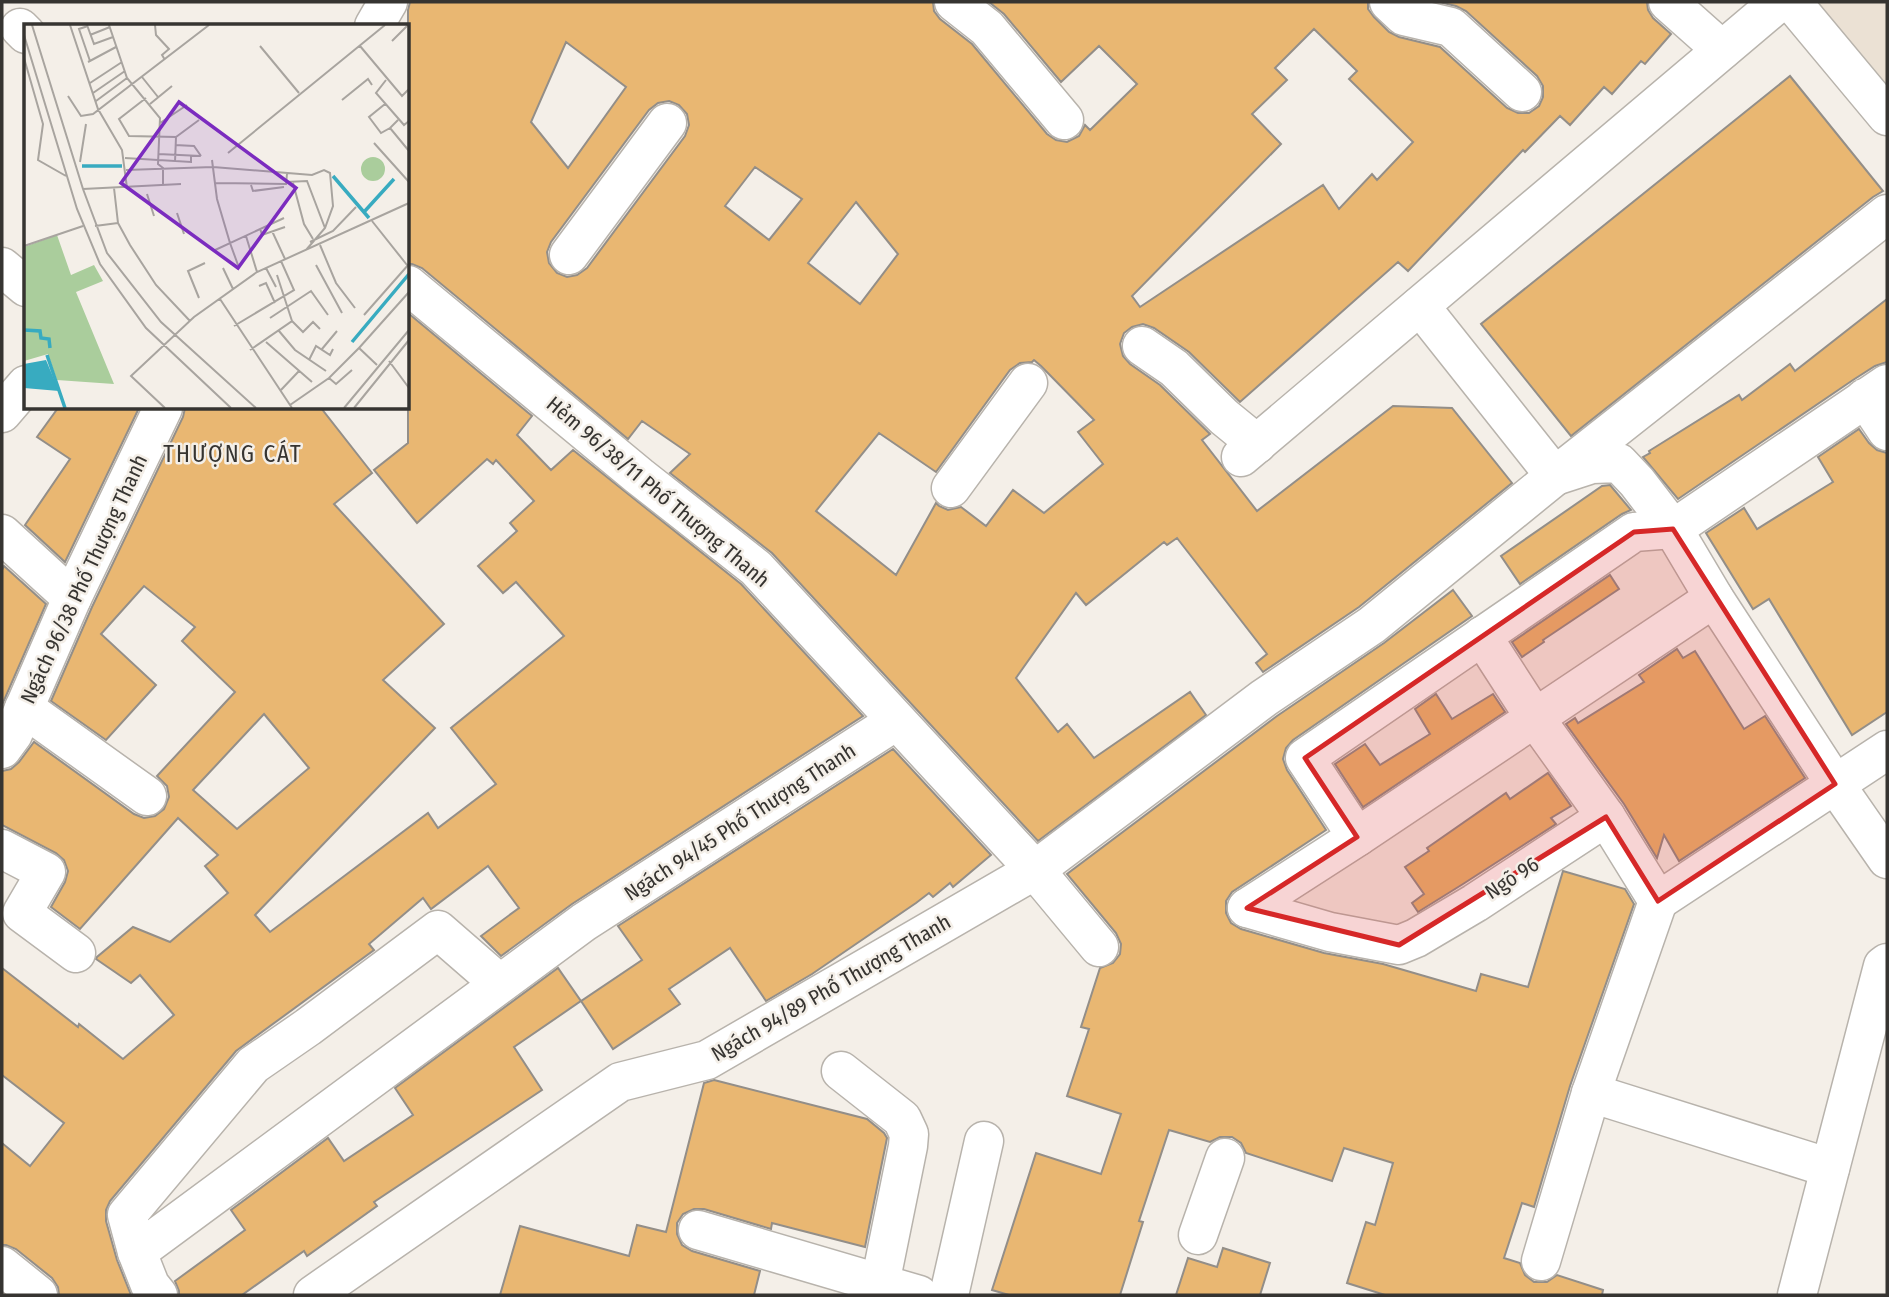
<svg xmlns="http://www.w3.org/2000/svg" width="1889" height="1297" viewBox="0 0 1889 1297" font-family="'Fira Sans Condensed',sans-serif">
<style>
.built{fill:#ebe1d4}
.building{fill:#e9b772;stroke:#938e88;stroke-width:2;fill-rule:evenodd}
.lines{fill:none;stroke-linecap:round;stroke-linejoin:round}
.street-casing{stroke:#b8b3ac;stroke-width:41}
.street{stroke:#fff;stroke-width:38}
.marked{fill:#d62828;fill-opacity:0.2;stroke:#d62828;stroke-width:5;stroke-linejoin:round}
.labels{text-anchor:middle;dominant-baseline:central;stroke-width:5;stroke-linejoin:round;paint-order:stroke}
.street-label{font-size:21px;fill:#363431;stroke:#f4efe8}
.neighbourhood-label{font-size:23px;letter-spacing:2px;fill:#363431;stroke:#f4efe8}
.inset-river{fill:none;stroke:#38abc0;stroke-width:3.5}
.inset-road{fill:none;stroke:#a8a49f;stroke-width:2}
.view{fill:#7b2cbf;fill-opacity:0.15;stroke:#7b2cbf;stroke-width:3.5}
.inset-edge{fill:none;stroke:#363431;stroke-width:3.5}
</style>
<rect width="100%" height="100%" fill="#f4efe8"/>
<path class="built" d="M1792,2H1887V116Z"/>
<g class="building">
<path d="M410,2H933L934,11L940,19L972,44L1047,134L1056,140L1067,142L1079,136L1085,125L1090,130L1137,84L1099,46L1061,82L1004,14L989,2H1368V9L1374,17L1389,32L1399,37L1440,47L1507,108L1518,113H1529L1539,106L1543,97V86L1537,76L1466,11L1456,6L1439,2H1647L1648,10L1653,18L1671,34L1645,64L1641,61L1612,94L1604,87L1570,125L1560,116L1525,152L1523,150L1408,271L1398,262L1240,402L1189,352L1154,328L1143,324L1132,327L1124,333L1120,344L1123,356L1130,364L1160,385L1210,434L1202,440L1257,511L1393,406L1452,408L1512,483L1359,607L1263,672L1256,663L1267,654L1177,538L1167,545L1164,542L1086,605L1076,593L1016,678L1058,732L1067,724L1094,758L1190,692L1206,715L1038,841L772,553L670,473L690,454L642,421L628,439L422,268L412,264H408V10ZM1314,29L1357,71L1349,79L1413,142L1377,180L1372,174L1339,209L1323,185L1140,307L1132,296L1281,144L1252,114L1287,80L1275,68ZM566,42L626,87L568,168L531,122ZM669,101L679,105L687,114L689,125L685,136L587,268L577,275L567,277L557,273L549,263L547,252L551,242L649,110L658,103ZM755,167L802,199L769,240L725,206ZM856,202L898,254L860,304L808,263ZM1034,360L1041,366L1094,420L1078,432L1103,464L1044,513L1013,490L986,526L961,507L948,510L939,506L936,503L896,575L816,511L879,433L936,472L1010,370L1020,363L1032,362Z"/>
<path d="M1790,76L1883,191L1873,197L1571,436L1481,324Z"/>
<path d="M1887,299V362L1875,366L1853,380L1678,499L1643,457L1650,453L1649,451L1739,395L1742,400L1790,364L1795,371Z"/>
<path d="M408,313L532,416L517,435L551,470L573,450L741,584L863,716L572,904L501,956L481,936L519,908L488,866L431,909L423,898L369,944L374,950L236,1051L110,1201L106,1210V1221L117,1260L131,1295H59L58,1287L52,1278L16,1249L6,1245H2V1143L30,1166L64,1123L2,1075V968L78,1027L79,1024L123,1059L174,1015L140,975L131,983L96,959L97,957L133,927L170,942L228,893L205,866L218,855L178,818L80,929L51,907L65,882L68,871L64,860L56,853L2,825V771L11,769L19,762L34,742L134,814L144,818L155,816L164,809L169,797L167,786L157,776L235,692L182,641L195,627L144,586L101,634L156,685L106,740L51,701L92,607L183,417L185,408H321L372,473L334,504L444,624L383,680L435,728L255,915L270,932L428,813L438,828L496,784L451,728L564,636L516,582L503,593L478,566L517,531L510,523L534,501L496,460L493,464L487,459L417,523L374,470L408,443ZM264,714L309,768L237,829L193,790Z"/>
<path d="M58,408H139L65,562L25,525L70,459L37,437Z"/>
<path d="M1859,429L1869,443L1877,450L1887,453V712L1852,735L1769,599L1753,609L1706,533L1744,508L1757,529L1833,482L1818,457Z"/>
<path d="M1610,485L1631,510L1622,514L1520,584L1501,556L1602,486Z"/>
<path d="M4,566L46,604L2,705V570Z"/>
<path d="M1610,575L1619,589L1543,640L1544,642L1522,657L1512,642Z"/>
<path d="M1453,590L1472,616L1293,740L1286,748L1283,759L1287,770L1326,830L1232,892L1226,901V913L1231,923L1241,929L1324,953L1383,964L1476,991L1481,974L1528,987L1563,871L1625,889L1634,904L1570,1086L1534,1207L1522,1203L1504,1258L1520,1263L1525,1275L1534,1282H1547L1557,1275L1603,1290L1602,1295H1385L1347,1283L1366,1222L1375,1225L1393,1163L1344,1148L1332,1181L1246,1153L1241,1143L1232,1137H1220L1210,1142L1169,1130L1139,1221L1143,1222L1120,1295H1009L992,1290L1036,1153L1101,1174L1121,1114L1067,1096L1089,1029L1081,1027L1100,968L1113,963L1120,954L1121,944L1116,933L1067,874L1277,716L1384,643Z"/>
<path d="M1677,649L1683,658L1695,651L1744,729L1765,716L1805,778L1679,861L1664,835L1657,858L1624,804L1566,724L1575,718L1578,723L1644,682L1639,675Z"/>
<path d="M1436,694L1452,719L1493,694L1505,712L1363,807L1335,764L1365,744L1380,765L1430,734L1415,709Z"/>
<path d="M893,749L991,855L953,887L950,883L933,897L929,893L916,903L812,974L766,1001L730,948L669,989L680,1004L613,1049L581,1001L514,1047L542,1090L374,1202L377,1206L307,1256L304,1251L242,1295H179V1291L175,1281L245,1230L231,1210L328,1138L344,1161L413,1115L395,1088L558,968L581,1001L642,960L618,926Z"/>
<path d="M1548,773L1571,806L1551,818L1556,824L1463,884L1418,912L1412,903L1424,894L1405,867L1429,851L1427,848L1506,793L1510,799Z"/>
<path d="M714,1080L867,1119L884,1133L887,1138L886,1143L865,1247L772,1223L771,1229L704,1209H694L683,1214L677,1223V1234L682,1245L692,1251L760,1271L754,1295H500L520,1226L629,1256L637,1225L666,1232L704,1083Z"/>
<path d="M1223,1248L1270,1263L1260,1295H1176L1188,1258L1217,1267Z"/>
</g>
<g class="lines">
<defs>
<g id="street">
<path d="M954,2L987,28L1064,120"/>
<path d="M1389,2L1404,16L1451,27L1522,92"/>
<path d="M1668,2L1722,50"/>
<path d="M1792,2L1887,116"/>
<path d="M374,26L388,2"/>
<path d="M20,28L26,34"/>
<path d="M569,255L667,123"/>
<path d="M2,267L26,287"/>
<path d="M408,285L639,476L756,568L1035,870L1099,947"/>
<path d="M1420,306L1555,476L1592,464L1619,463L1637,482L1673,529L1714,598L1835,784L1887,859"/>
<path d="M1142,346L1174,368L1224,417L1257,444"/>
<path d="M1865,398L1887,431"/>
<path d="M2,413L26,385"/>
<path d="M1241,457L1779,2"/>
<path d="M951,488L1028,383"/>
<path d="M2,534L72,598"/>
<path d="M1482,636L1535,718L1606,817L1658,901L1887,750"/>
<path d="M24,708L147,796"/>
<path d="M2,749L13,734L72,598L163,408"/>
<path d="M1357,837L1305,758L1634,532L1673,529L1887,384"/>
<path d="M2,849L46,872L22,913L76,953"/>
<path d="M1247,908L1357,837L1714,598"/>
<path d="M1247,908L1330,932L1399,945L1416,938L1475,903L1606,817"/>
<path d="M841,1071L902,1119L909,1134L908,1146L880,1284"/>
<path d="M1591,1093L1830,1168"/>
<path d="M698,1230L919,1295"/>
<path d="M1198,1235L1225,1158"/>
<path d="M137,1252L127,1215L253,1065L308,1027L438,930L499,983"/>
<path d="M1541,1261L1591,1093L1658,901"/>
<path d="M2,1266L38,1295"/>
<path d="M158,1295L150,1285L137,1252L584,922L896,721"/>
<path d="M313,1295L620,1082L707,1060L1035,870L1264,698L1372,625L1555,476L1887,214"/>
<path d="M949,1295L984,1141"/>
<path d="M1797,1295L1883,966L1887,963"/>
</g>
</defs>
<use href="#street" class="street-casing"/>
<use href="#street" class="street"/>
</g>
<path class="marked" d="M1673,529L1835,784L1658,901L1606,817L1399,945L1247,908L1357,837L1305,758L1634,532Z"/>
<g class="labels">
<g class="street-label">
<text transform="translate(658 492) rotate(40)">Hẻm 96/38/11 Phố Thượng Thanh</text>
<text transform="translate(84 579) rotate(-65)">Ngách 96/38 Phố Thượng Thanh</text>
<text transform="translate(740 822) rotate(-33)">Ngách 94/45 Phố Thượng Thanh</text>
<text transform="translate(1512 878) rotate(-33)">Ngõ 96</text>
<text transform="translate(831 988) rotate(-30)">Ngách 94/89 Phố Thượng Thanh</text>
</g>
<g class="neighbourhood-label">
<text x="233" y="454">THƯỢNG CÁT</text>
</g>
</g>
<g transform="translate(24 24)">
<rect width="385" height="385" fill="#f4efe8"/>
<path d="M337 145a12 12 0 1 1 24 0a12 12 0 1 1-24 0ZM33,211L47,251L70,241L79,257L52,268L90,360L33,356L24,330L0,337V223Z" fill="#aacd9c"/>
<path d="M22,336L35,367L0,364V340Z" fill="#38abc0"/>
<path class="inset-river" d="M58,142H98M309,152L345,194M340,188L370,155M0,306L16,307L17,314L25,315L26,324M328,318L385,250M23,331L41,384"/>
<path class="inset-road" d="M8,1L59,165L83,229L137,298L232,384M46,1L74,85L98,126L103,164M63,1L70,20L89,13M85,1L103,54L136,94L134,140L139,144V161M131,1L132,11L145,25L138,31L141,36M64,2L55,5L66,37M0,11L53,185L76,240L122,304L207,384M66,11L86,3M368,17L384,1M236,22L275,69M336,22L378,72L385,65M0,34L19,100L14,136L42,152M64,38L92,23M118,53L134,73M362,56L352,69L380,101L385,97M66,59L98,38M69,69L101,47M44,72L57,92L69,90L185,1M122,74L95,95L105,112L152,113L151,138M318,76L344,55L348,61M72,77L103,54M126,80L148,62M361,80L345,93L357,109L366,104M374,96L366,104L385,127M136,99L163,81M152,113L175,96M350,119L385,158M151,121L170,122L177,132M204,129L361,1M134,130L177,132M101,134L167,138V131M188,136L193,175L206,219M56,138L62,100M102,146L189,143L288,151L300,146L306,149L309,182L301,204L282,226M262,158L283,157L301,204M191,159L262,160L263,150M269,159L280,200L289,215M227,161L229,167L260,163M90,164L94,199L106,221L132,261L166,297M59,165L157,160M123,170L130,192M153,189L160,210M348,197L383,241M71,202L94,199M236,204L238,211L261,203M248,207L261,235M222,212L233,248M286,218L309,207L332,183M206,219L214,241M296,221L312,259L331,284M0,222L59,202M189,227L260,194M292,241L318,289M199,244L209,265M242,244L252,263M235,262L242,259L251,279M175,274L164,247L181,239M196,275L268,384M340,291L385,240M246,294L287,267L304,291M268,297L279,308L289,298L296,305M210,302L270,266L257,237M255,307L271,326L302,347M242,318L288,358M335,324L385,268M298,325L313,307M226,326L268,297L253,251M285,336L292,322L306,331L309,325M365,337L385,364M305,354L312,360L328,346M256,367L275,347M266,381L305,354L335,324L353,341M141,384L107,352L170,293L233,248L385,179M320,384L385,306M330,384L385,316"/>
<path class="view" d="M155,78L272,164L214,244L97,159Z"/>
<rect width="385" height="385" class="inset-edge"/>
</g>
<rect width="1889" height="1297" fill="none" stroke="#363431" stroke-width="7"/>
</svg>
